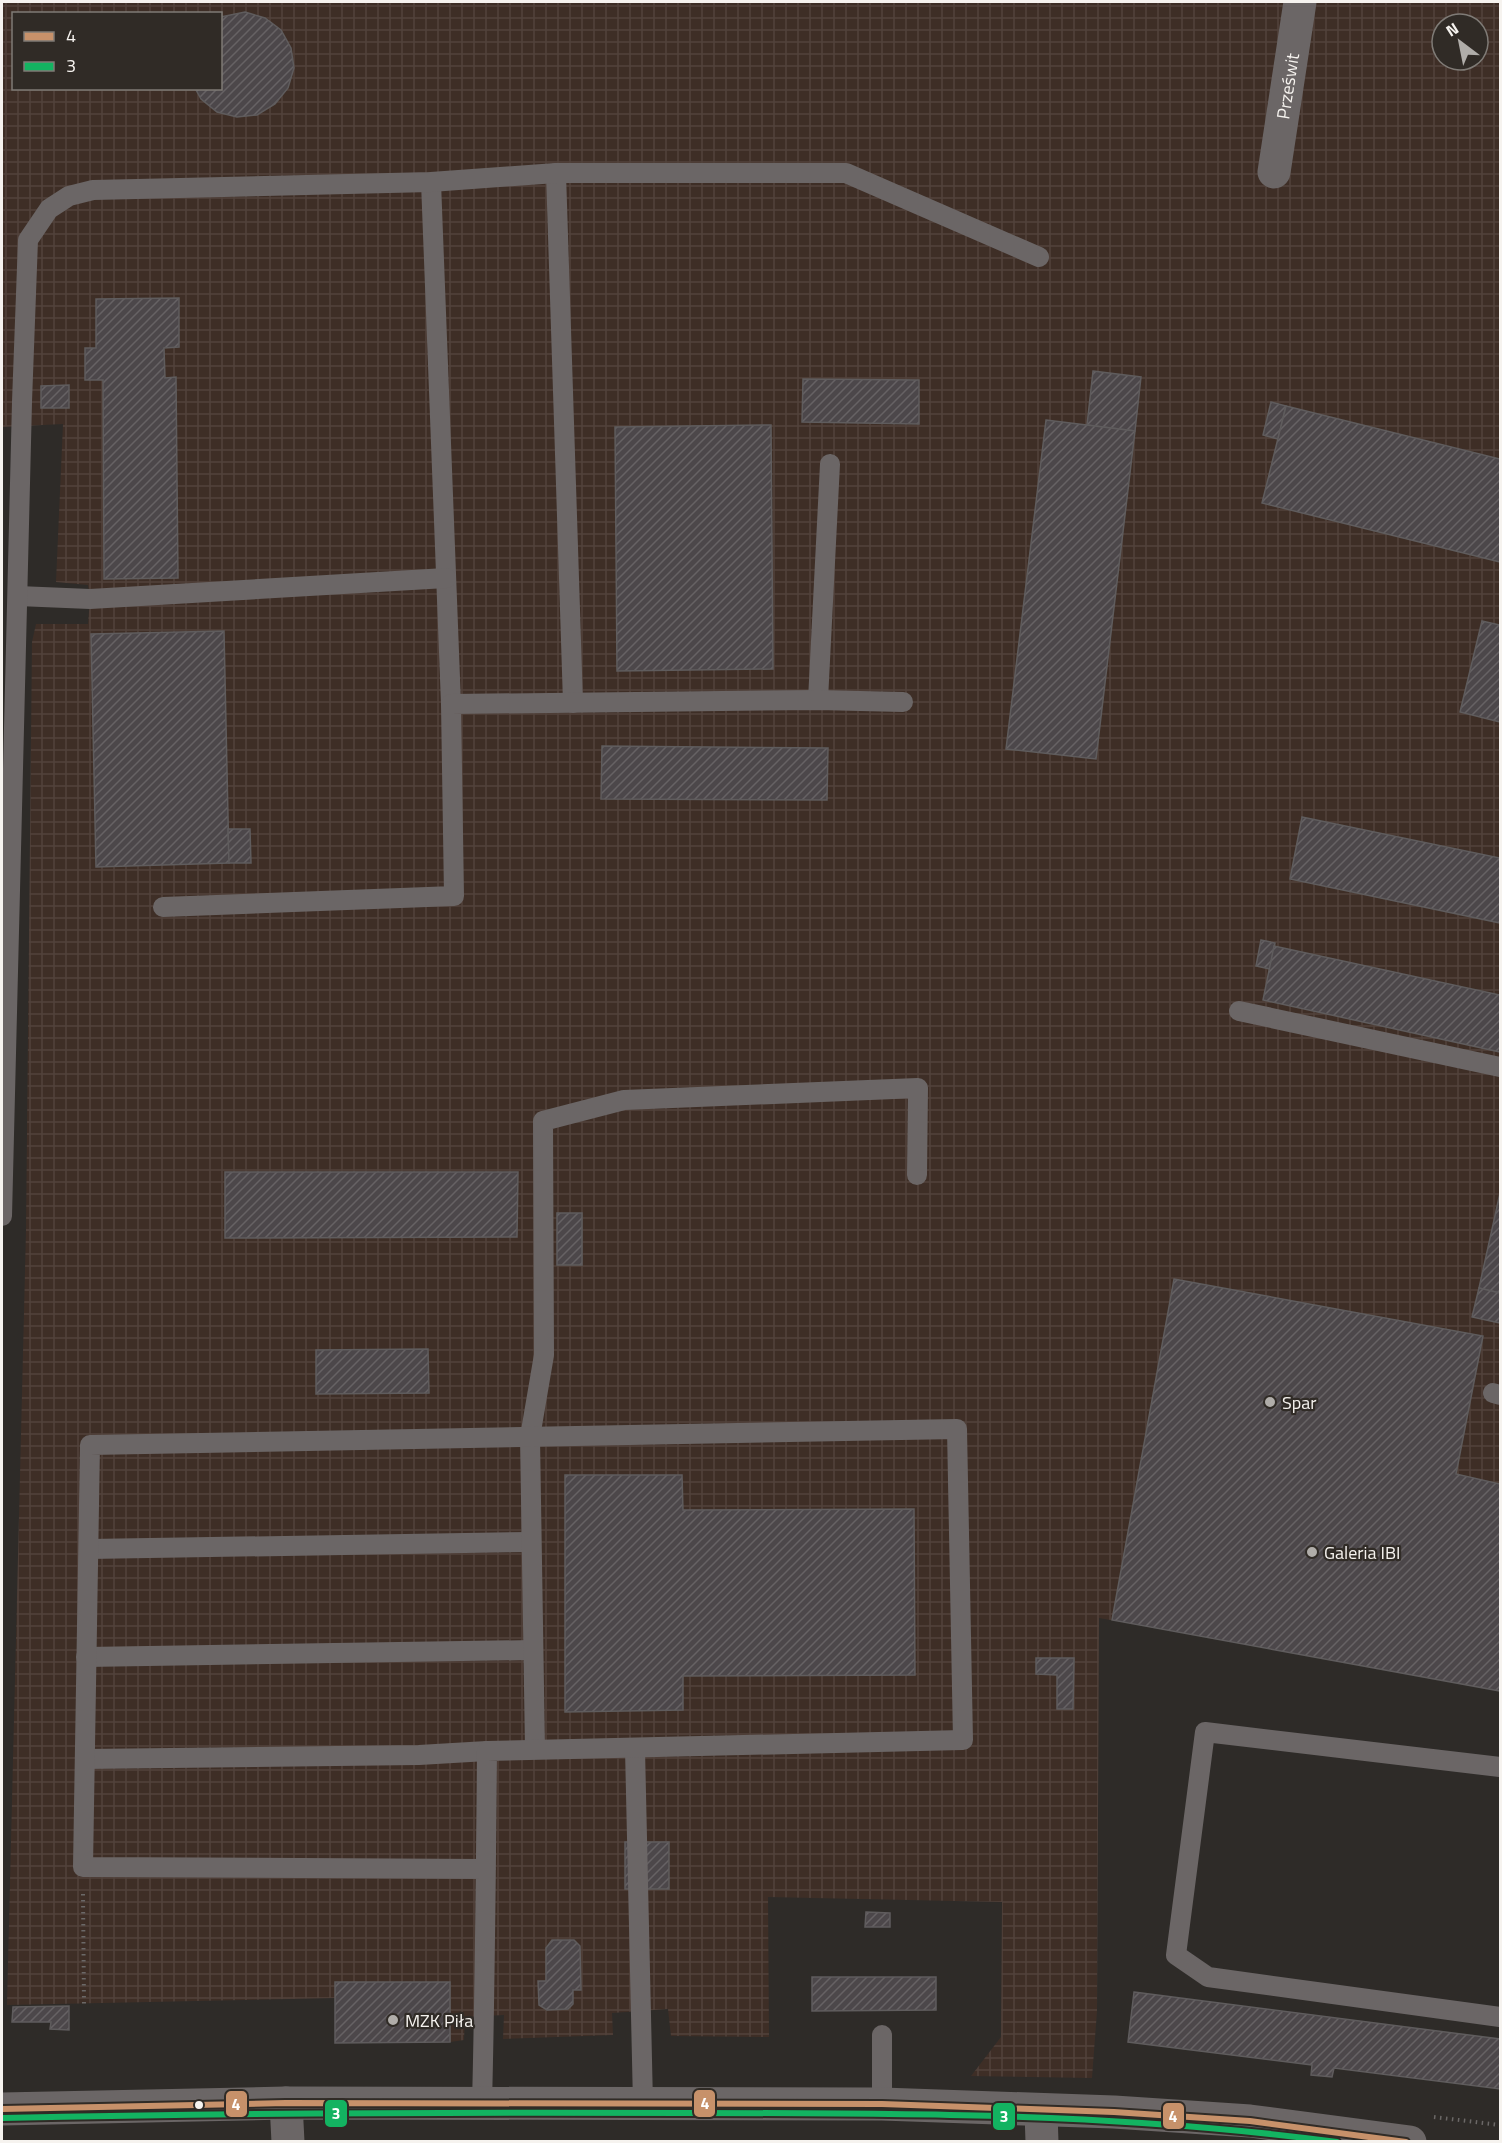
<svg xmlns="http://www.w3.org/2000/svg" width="1502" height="2143" viewBox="0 0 1502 2143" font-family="'Titillium Web',sans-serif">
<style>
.industrial{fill:url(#industrial-grid);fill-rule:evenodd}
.building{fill:url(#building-hatch);stroke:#5f5c5d;stroke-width:1.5}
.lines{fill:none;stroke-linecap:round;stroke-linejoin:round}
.path{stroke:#6b6867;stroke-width:4;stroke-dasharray:1.5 4.5;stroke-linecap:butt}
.lane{stroke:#6b6666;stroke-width:20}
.street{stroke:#6b6666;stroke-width:33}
.bus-1-casing{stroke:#302b26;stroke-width:10}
.bus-2-casing{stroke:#302b26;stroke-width:10}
.bus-1{stroke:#c7916a;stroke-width:6}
.bus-2{stroke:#13b361;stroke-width:6}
.poi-dot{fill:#b0ada9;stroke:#302b26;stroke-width:2}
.bus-dot{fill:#f6f3ef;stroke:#302b26;stroke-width:2}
.labels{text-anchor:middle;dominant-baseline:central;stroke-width:4.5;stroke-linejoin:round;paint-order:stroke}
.street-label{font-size:18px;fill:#f6f3ef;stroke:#302b26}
.poi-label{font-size:18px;fill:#f6f3ef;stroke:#302b26;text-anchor:start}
.line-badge{stroke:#302b26;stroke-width:2}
.badge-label{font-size:16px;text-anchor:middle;font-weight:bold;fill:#fff}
</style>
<defs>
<pattern id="industrial-grid" width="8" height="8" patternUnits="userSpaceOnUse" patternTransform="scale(1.5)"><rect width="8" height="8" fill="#3e2e26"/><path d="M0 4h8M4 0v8" fill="none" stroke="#51423b"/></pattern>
<pattern id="building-hatch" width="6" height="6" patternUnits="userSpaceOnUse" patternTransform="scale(1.5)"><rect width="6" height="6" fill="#4c474a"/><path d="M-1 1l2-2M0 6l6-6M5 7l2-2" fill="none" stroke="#666264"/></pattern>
</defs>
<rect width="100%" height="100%" fill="#2e2b28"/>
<path class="industrial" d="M2,2H1500V1484L1456,1474L1483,1336L1174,1280L1116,1621L1099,1618L1097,2011L1092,2078L971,2076L1001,2037L1002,1902L768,1897L769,2037L671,2036L668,2009L612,2013L613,2035L503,2039L504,2015L465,2017L464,2040L450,2042V1982L335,1998L7,2005L26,1231L32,642L36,624H88L90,599L88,585L56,582L63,424L2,427ZM14,14H220V88H14ZM1442,24H1478V60H1442Z"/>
<g class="building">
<path d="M245,12L265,18L281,30L291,48L294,68L288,88L275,104L257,115L237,117L217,112L201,99L195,88H220V17Z"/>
<path d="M179,298V347L164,348L165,378L176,377L178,578L104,579L103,380H85V348H96V299Z"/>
<path d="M1093,371L1141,377L1135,431L1087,425Z"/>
<path d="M803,379L919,380V424L802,422Z"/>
<path d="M69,385V408H41V386Z"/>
<path d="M1271,402L1286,406L1278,439L1263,435Z"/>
<path d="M1286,406L1500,459V562L1262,503Z"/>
<path d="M1046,420L1135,431L1096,759L1006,749Z"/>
<path d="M771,425L773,669L617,671L615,427Z"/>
<path d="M1482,621L1500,625V722L1460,712Z"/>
<path d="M224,631L229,863L96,867L91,634Z"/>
<path d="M602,746L828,748L827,800L601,799Z"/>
<path d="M1302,817L1500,858V923L1290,879Z"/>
<path d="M228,829H250L251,863H229Z"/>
<path d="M1261,940L1275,943L1270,969L1256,966Z"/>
<path d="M1274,946L1500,995V1052L1263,1000Z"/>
<path d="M225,1172H518L517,1237L225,1238Z"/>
<path d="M1500,1193V1293L1479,1288Z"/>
<rect x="557" y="1213" width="25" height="52"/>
<path d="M1174,1279L1483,1336L1456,1474L1500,1484V1691L1112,1620Z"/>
<path d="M1479,1288L1500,1293V1323L1472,1317Z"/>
<path d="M428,1349L429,1393L316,1394V1350Z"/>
<path d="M565,1475H682L683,1510L914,1509L915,1675L683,1676V1710L565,1712Z"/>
<path d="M1036,1658H1074L1073,1709H1057V1675L1036,1674Z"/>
<rect x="625" y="1842" width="44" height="47"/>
<path d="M866,1912L890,1913V1927H865Z"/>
<path d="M552,1940H574L580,1946L581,1990H573V2004L568,2009L547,2010L539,2005L538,1981H546V1948Z"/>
<path d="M812,1977H936V2010L812,2011Z"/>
<path d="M335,1982H450V2042L335,2043Z"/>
<path d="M1134,1992L1500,2039V2089L1334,2068L1332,2077L1311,2075L1312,2065L1128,2042Z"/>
<path d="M69,2006V2030L50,2029L51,2022H12L13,2007Z"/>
</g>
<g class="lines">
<g class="path">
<path d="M83,1894L84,2004"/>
<path d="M1434,2117L1500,2125"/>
</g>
<g class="lane">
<path d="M556,173L573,703"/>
<path d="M431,182L451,704"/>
<path d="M18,596L90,599L446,578"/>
<path d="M818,700L830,464"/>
<path d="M163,907L454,896L451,704L818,700L903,702"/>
<path d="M1239,1011L1500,1067"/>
<path d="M2,1216L22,402L28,240L49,209L69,196L93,190L431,182L556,173H846L1039,257"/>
<path d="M1493,1393L1500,1395"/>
<path d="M89,1549L531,1542"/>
<path d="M86,1657L532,1650"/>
<path d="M535,1749L530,1437L544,1355L543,1121L624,1100L918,1088L917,1175"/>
<path d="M635,1749L643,2104"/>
<path d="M85,1759L419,1755L487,1751"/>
<path d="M1500,1767L1205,1732L1176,1955L1208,1977L1500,2017"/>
<path d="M482,2104C485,1986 486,1869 487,1751L963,1740L957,1429L90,1445L83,1867L486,1869"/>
<path d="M882,2104V2035"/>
</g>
<g class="street">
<path id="s1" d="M1274,172L1300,2"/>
<path d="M286,2103L288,2142"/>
<path d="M2,2109L286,2103L882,2104L1114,2112L1250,2121L1410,2142"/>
<path d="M1041,2112L1042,2142"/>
</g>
<defs>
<path id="bus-1" d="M2,2109L286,2103L882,2104L1114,2112L1250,2121L1406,2142"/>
<path id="bus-2" d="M2,2118C231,2113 459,2112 687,2113C904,2113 1122,2113 1337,2142"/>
</defs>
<use href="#bus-1" class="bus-1-casing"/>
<use href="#bus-2" class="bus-2-casing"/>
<use href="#bus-1" class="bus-1"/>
<use href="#bus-2" class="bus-2"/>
</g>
<g class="poi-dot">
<circle cx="1270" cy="1402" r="6"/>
<circle cx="1312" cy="1552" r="6"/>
<circle cx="393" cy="2020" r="6"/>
</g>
<circle class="bus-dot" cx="199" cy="2105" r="5"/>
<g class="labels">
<g class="street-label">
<text stroke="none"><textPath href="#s1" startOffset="87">Prześwit</textPath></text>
</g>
<g class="poi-label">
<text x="1282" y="1402">Spar</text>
<text x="1324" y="1552">Galeria IBI</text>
<text x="405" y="2020">MZK Piła</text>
</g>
</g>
<g class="line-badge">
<rect x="693" y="2089" width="23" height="29" rx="6" fill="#c7916a"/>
<rect x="225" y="2090" width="23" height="28" rx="6" fill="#c7916a"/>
<rect x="324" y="2099" width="24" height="29" rx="6" fill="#13b361"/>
<rect x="1162" y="2102" width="23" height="28" rx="6" fill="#c7916a"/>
<rect x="992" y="2102" width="24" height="29" rx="6" fill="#13b361"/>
</g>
<g class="badge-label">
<text x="705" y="2109">4</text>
<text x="236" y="2110">4</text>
<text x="336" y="2119">3</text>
<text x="1173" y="2122">4</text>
<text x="1004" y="2122">3</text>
</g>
<rect width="1502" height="2143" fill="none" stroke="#f6f3ef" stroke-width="6"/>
<rect x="12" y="12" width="210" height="78" fill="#302b26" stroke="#7f7b76" stroke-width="1.5"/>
<rect x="24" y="32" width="30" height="9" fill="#c7916a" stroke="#7f7b76" stroke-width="1.5"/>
<text x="66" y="42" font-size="18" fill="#f6f3ef">4</text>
<rect x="24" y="62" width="30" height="9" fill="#13b361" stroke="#7f7b76" stroke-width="1.5"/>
<text x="66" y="72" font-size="18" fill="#f6f3ef">3</text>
<g transform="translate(1460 42) rotate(328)"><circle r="28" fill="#302b26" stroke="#7f7b76" stroke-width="1.5"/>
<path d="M0-4.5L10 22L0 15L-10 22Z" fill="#b0ada9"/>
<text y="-9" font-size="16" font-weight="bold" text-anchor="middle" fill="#f6f3ef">N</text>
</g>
</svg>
